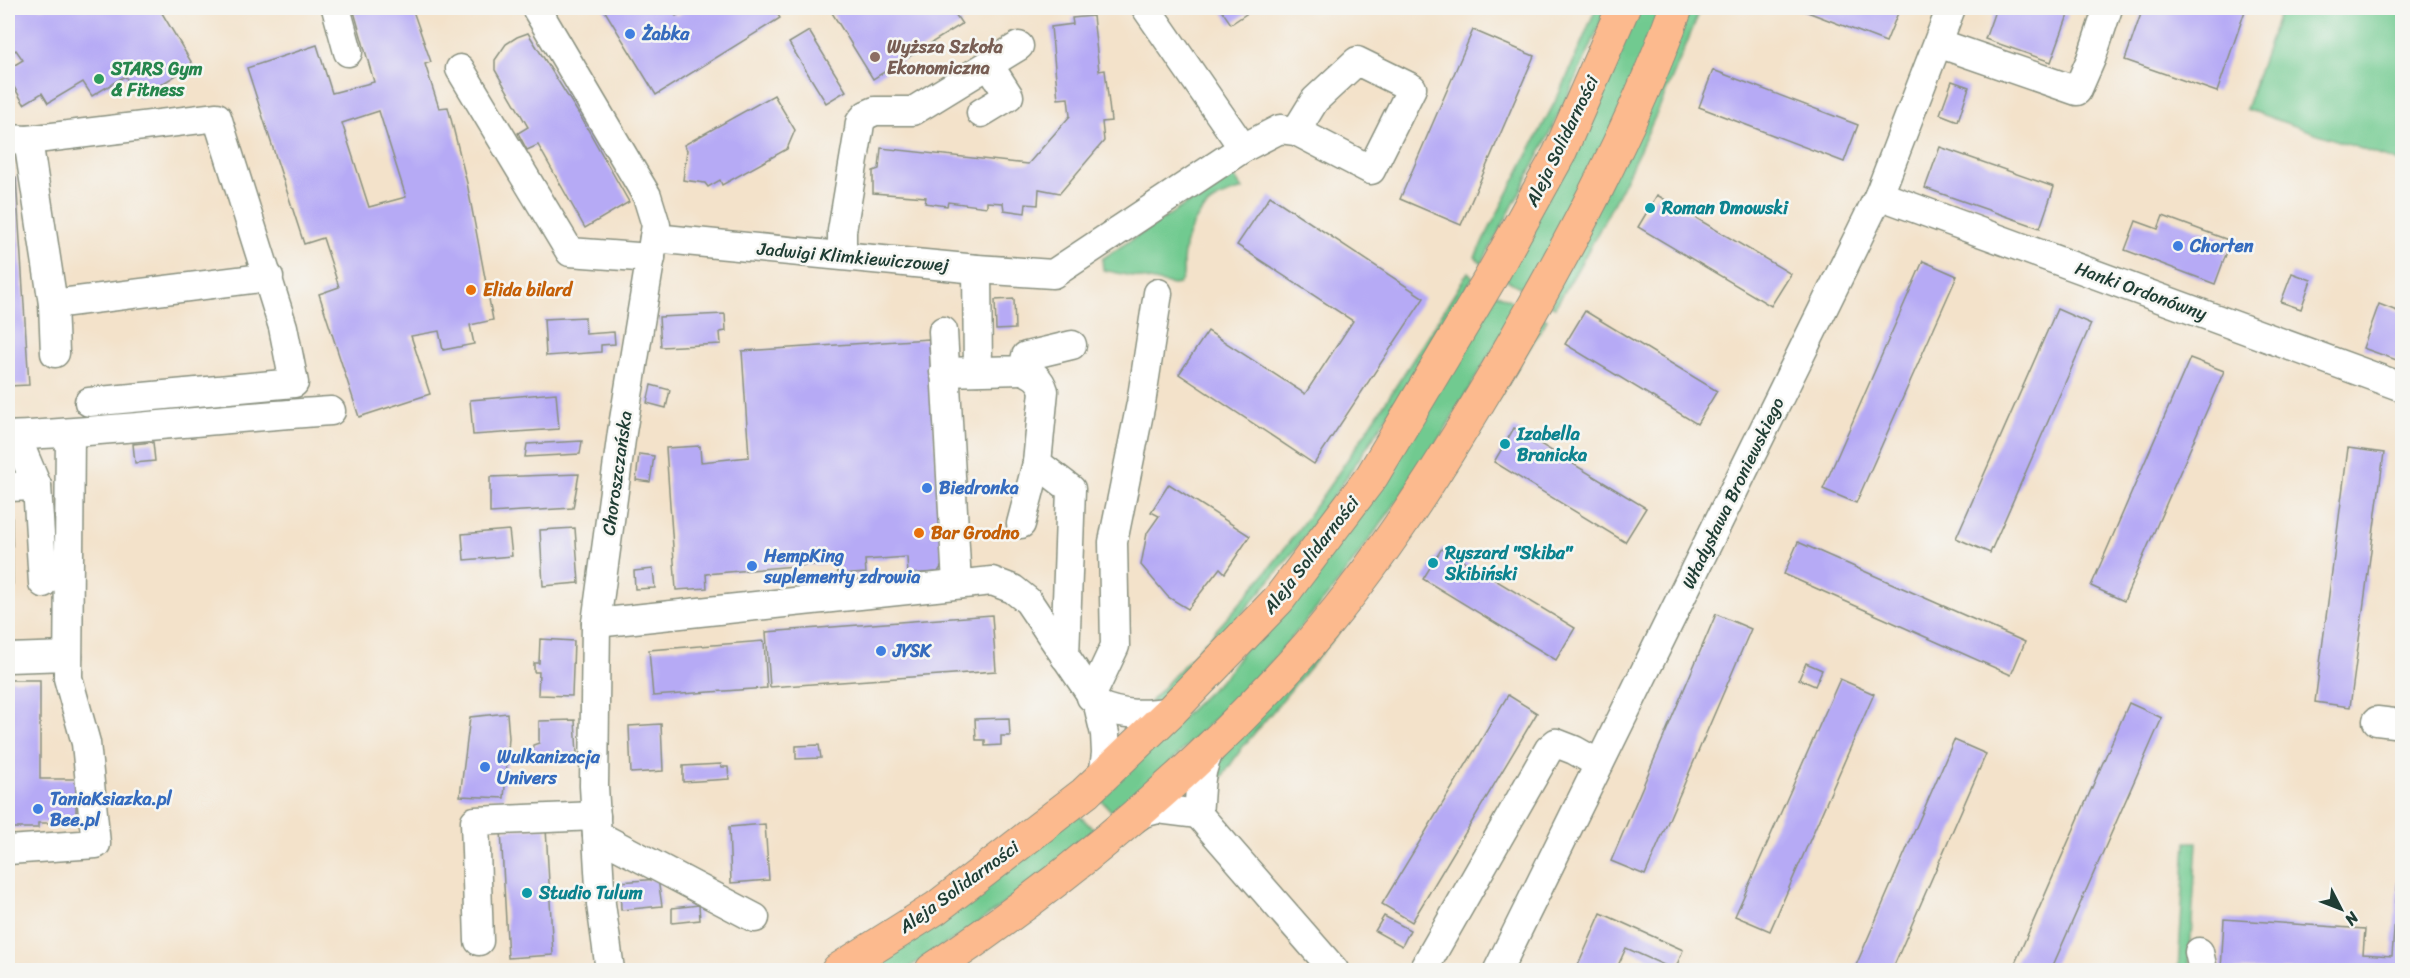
<svg xmlns="http://www.w3.org/2000/svg" width="2410" height="978" viewBox="0 0 2410 978" font-family="Sriracha,sans-serif">
<style>
.green{fill:#71ca90;stroke:#488462;stroke-width:1.5}
.building{fill:#b6aaf5;fill-rule:evenodd}
.lines{fill:none;stroke-linecap:round;stroke-linejoin:round}
.minor-casing{stroke:#89907f;stroke-width:31}
.major-casing{stroke:#89907f;stroke-width:35}
.minor{stroke:#fff;stroke-width:28}
.major{stroke:#fcba8e;stroke-width:33}
.shop-dot{fill:#3f7fe0;stroke:#f6f6f2;stroke-width:2}
.education-dot{fill:#8d6e63;stroke:#f6f6f2;stroke-width:2}
.leisure-dot{fill:#2e9e5b;stroke:#f6f6f2;stroke-width:2}
.culture-dot{fill:#0f9aa8;stroke:#f6f6f2;stroke-width:2}
.food-dot{fill:#e8710a;stroke:#f6f6f2;stroke-width:2}
.labels{text-anchor:middle;dominant-baseline:central;stroke-width:5;stroke-linejoin:round;paint-order:stroke}
.shop-label{font-size:18px;font-weight:bold;fill:#366cbe;stroke:#f6f6f2;text-anchor:start}
.education-label{font-size:18px;font-weight:bold;fill:#785e54;stroke:#f6f6f2;text-anchor:start}
.leisure-label{font-size:18px;font-weight:bold;fill:#27864d;stroke:#f6f6f2;text-anchor:start}
.street-label{font-size:18px;fill:#1f3d34;stroke:#f6f6f2}
.culture-label{font-size:18px;font-weight:bold;fill:#0d838f;stroke:#f6f6f2;text-anchor:start}
.food-label{font-size:18px;font-weight:bold;fill:#c56008;stroke:#f6f6f2;text-anchor:start}
</style>
<rect width="100%" height="100%" fill="#f6f6f2"/>
<filter id="ink" filterUnits="userSpaceOnUse"><feTurbulence type="fractalNoise" baseFrequency=".0167" numOctaves="2"/><feDisplacementMap in="SourceGraphic" scale="12" xChannelSelector="R" yChannelSelector="G"/><feConvolveMatrix kernelMatrix="1 2 1 2 8 2 1 2 1" color-interpolation-filters="sRGB"/></filter>
<filter id="wash" filterUnits="userSpaceOnUse"><feTurbulence type="fractalNoise" baseFrequency=".008" numOctaves="4" result="noise"/><feDisplacementMap in="SourceGraphic" scale="24" xChannelSelector="R" yChannelSelector="G"/><feGaussianBlur stdDeviation="1.35" result="paint"/><feColorMatrix in="noise" values="0 0 0 0 0 0 0 0 0 0 0 0 0 0 0 0 0 1.4 0 .05"/><feComposite in="paint" operator="in"/></filter>
<g filter="url(#wash)">
<rect width="100%" height="100%" fill="#f3e2ca"/>
<g class="green">
<path d="M1596,8H1607C1571,96 1528,179 1482,263L1475,257L1564,84Z"/>
<path d="M1635,8H1662L1611,131L1528,292L1505,279Z"/>
<path d="M1692,8H1701C1660,112 1614,212 1555,307L1550,305Z"/>
<path d="M2281,8H2402V163L2246,109Z"/>
<path d="M1232,174L1243,189C1235,192 1224,194 1217,199C1195,212 1184,238 1183,262C1183,271 1185,277 1179,284L1173,285L1103,270L1102,259Z"/>
<path d="M1468,272L1473,277C1419,368 1363,458 1300,543C1258,599 1209,649 1162,700L1147,705C1194,653 1245,602 1287,545C1352,457 1410,365 1468,272Z"/>
<path d="M1496,293L1519,305L1427,460L1335,587L1266,668L1116,816L1099,798L1226,675Z"/>
<path d="M1543,317L1547,320L1498,398L1335,637L1242,748L1211,793L1215,765Z"/>
<path d="M1078,814L1097,833L973,927L905,970H857Z"/>
<path d="M2186,842H2197L2189,970H2178Z"/>
</g>
<g id="blocks">
<g class="building">
<path d="M8,8H159L193,65L139,98L125,76L92,96L83,82L48,103L42,93L24,104L8,77V69L23,60L16,50L8,55Z"/>
<path d="M353,8H412L431,62L425,64L439,108L448,107L467,183L493,320L470,325L474,344L443,350L439,331L411,336L430,394L359,417L319,294L339,287L323,238L304,244L247,68L317,45L332,93L374,82ZM379,111L406,197L369,207L342,123Z"/>
<path d="M603,8H671L676,16L690,8H774L780,18L656,95Z"/>
<path d="M829,8H951L962,24L873,79Z"/>
<path d="M1220,8H1255L1231,24Z"/>
<path d="M1797,8H1900L1886,42Z"/>
<path d="M1996,8H2045L2068,15L2051,62L1985,39Z"/>
<path d="M2143,8H2246L2217,92L2125,60Z"/>
<path d="M1093,16L1099,71L1105,70L1111,121L1102,122L1104,141L1060,193L1039,189L1038,205L1026,204L1025,213L1004,210L1003,203L987,202V207L948,202L947,206L925,203L926,197L873,193V171L879,169L881,148L1028,164L1070,116L1068,98L1058,99L1051,27L1073,24L1072,18Z"/>
<path d="M1473,30L1534,56L1461,225L1400,199Z"/>
<path d="M809,31L846,91L826,103L789,43Z"/>
<path d="M528,33L582,119L629,202L585,228L538,145L527,150L518,133L528,127L495,70V60L506,44L517,37Z"/>
<path d="M1713,70L1858,125L1844,162L1699,107Z"/>
<path d="M1952,81L1969,87L1958,121L1940,114Z"/>
<path d="M774,95L795,130L787,149L722,185L720,180L708,187L705,183L683,180L687,150L684,145Z"/>
<path d="M1940,147L2054,187L2040,228L1925,188Z"/>
<path d="M8,177H16L29,385L8,386Z"/>
<path d="M1657,195L1791,274L1771,306L1638,227Z"/>
<path d="M1270,196L1424,298L1314,464L1179,374L1208,331L1305,394L1353,321L1237,245Z"/>
<path d="M2163,216L2231,241L2215,284L2125,250L2136,221L2158,229Z"/>
<path d="M1923,261L1957,276L1856,503L1823,489Z"/>
<path d="M2292,273L2311,280L2301,309L2281,302Z"/>
<path d="M1014,299L1015,329L996,330L995,300Z"/>
<path d="M2379,304L2402,313V362L2363,348Z"/>
<path d="M2057,309L2091,324L1990,553L1956,538Z"/>
<path d="M1585,311L1717,391L1697,424L1565,344Z"/>
<path d="M725,314L726,331L720,332L721,344L661,347L659,317Z"/>
<path d="M585,317L586,334L614,332L615,344L601,345V352L546,356L544,319Z"/>
<path d="M929,339L943,564L938,572L908,574L907,557L865,560L866,573L838,575L837,563L795,566L706,574L707,588L676,590L666,448L700,446L701,462L749,457L742,351Z"/>
<path d="M2190,358L2224,371L2124,601L2091,586Z"/>
<path d="M651,385L670,390L666,408L647,403Z"/>
<path d="M556,393L559,429L473,435L470,400Z"/>
<path d="M1514,428L1646,508L1625,542L1494,462Z"/>
<path d="M582,441L580,454L525,457L527,444Z"/>
<path d="M153,442L155,461L135,463L133,444Z"/>
<path d="M2348,448L2384,453L2350,707L2315,702Z"/>
<path d="M639,454L654,456L650,482L636,480Z"/>
<path d="M579,474L573,508L490,513V477Z"/>
<path d="M1169,484L1250,536L1225,573L1220,568L1188,609L1168,597L1141,565L1147,533L1159,516L1151,512Z"/>
<path d="M8,518H12L13,584H8Z"/>
<path d="M575,528L579,583L543,586L540,530Z"/>
<path d="M509,530L512,556L464,560L462,534Z"/>
<path d="M1798,542L2025,642L2011,675L1784,574Z"/>
<path d="M1442,548L1575,628L1556,660L1423,579Z"/>
<path d="M653,569L655,588L635,589L634,571Z"/>
<path d="M1716,614L1751,629L1645,875L1611,861Z"/>
<path d="M992,615L996,671L770,687L766,632Z"/>
<path d="M540,639L574,641L572,696L538,695L539,672H534V663H539Z"/>
<path d="M764,641L767,688L653,696L649,650Z"/>
<path d="M1806,663L1822,670L1815,686L1799,679Z"/>
<path d="M1840,679L1874,694L1770,931L1735,916Z"/>
<path d="M8,680H40V779H76V823H38V828H8Z"/>
<path d="M1508,695L1537,713L1412,922L1382,904Z"/>
<path d="M2129,703L2162,718L2051,970H2012Z"/>
<path d="M507,713L509,738L504,798L460,796L470,717Z"/>
<path d="M1009,718L1010,736H1001V745L985,746V740H976L975,719Z"/>
<path d="M575,720L577,754L536,755L532,751L533,745L539,743V721Z"/>
<path d="M661,724L663,771L631,773L629,726Z"/>
<path d="M1954,740L1986,754L1892,970H1854Z"/>
<path d="M819,745L821,758L796,759V746Z"/>
<path d="M721,764L722,767H728L729,779L683,782V766Z"/>
<path d="M765,824L769,880L731,883L729,827Z"/>
<path d="M546,828L553,955L508,958L501,830Z"/>
<path d="M2401,842H2402V970H2221L2224,919L2365,929L2363,954L2392,956Z"/>
<path d="M658,879L662,906L621,910L620,882Z"/>
<path d="M699,905L700,920L672,923V908Z"/>
<path d="M1601,913L1683,950L1675,970L1626,948L1616,970H1576Z"/>
<path d="M1384,916L1410,930L1402,946L1375,931Z"/>
</g>
</g>
</g>
<g filter="url(#ink)">
<use href="#blocks" fill-opacity="0" stroke="#89907f" stroke-width="1.5"/>
<g class="lines">
<defs>
<g id="minor">
<path d="M336,8L348,52"/>
<path d="M536,8L647,196L656,225L622,432L596,623L594,786L601,904L610,970"/>
<path d="M1146,8L1243,148"/>
<path d="M1938,43L2077,91L2091,59L2108,8"/>
<path d="M460,69L570,252L651,258"/>
<path d="M981,113L1009,96L989,65"/>
<path d="M8,139L28,140L53,304L269,277"/>
<path d="M28,140L217,117L283,327L294,383L89,402"/>
<path d="M1879,195L2402,387"/>
<path d="M654,238L977,269L1053,274L1243,148L1280,129L1296,131L1371,170L1412,88L1357,61L1315,100L1296,131"/>
<path d="M842,255V231L859,130L860,122L866,115L875,111H913L1019,46"/>
<path d="M977,269L978,371"/>
<path d="M53,304L55,353"/>
<path d="M943,331L957,584"/>
<path d="M1023,370C1034,375 1040,378 1044,391L1037,463L1071,489L1065,657"/>
<path d="M944,372L1023,370L1026,356L1072,345"/>
<path d="M8,436C116,431 223,418 331,411"/>
<path d="M16,436L37,486L43,583"/>
<path d="M8,487L37,486"/>
<path d="M1021,524L1037,463"/>
<path d="M596,623L992,581L1013,589L1028,601L1098,705L1105,734L1106,753L1103,778"/>
<path d="M8,658L68,656"/>
<path d="M1091,697L1115,646L1113,542L1141,403L1158,293"/>
<path d="M1098,705C1122,716 1145,715 1171,711"/>
<path d="M2377,721L2402,724"/>
<path d="M1213,745C1198,770 1201,786 1198,814L1334,970"/>
<path d="M1131,821L1143,813L1158,809L1198,814"/>
<path d="M597,835L755,918"/>
<path d="M8,850L96,844L86,743L68,678L70,433"/>
<path d="M479,941L475,821L596,816"/>
<path d="M2199,952L2203,970"/>
<path d="M1423,970L1549,749L1556,743L1574,750L1599,764"/>
<path d="M1498,970L1879,195L1951,8"/>
</g>
<g id="major">
<path d="M838,970L936,908L1085,793L1171,711L1279,599L1372,476L1491,277L1559,154L1623,8"/>
<path d="M932,970C1057,886 1175,789 1278,679C1364,588 1438,472 1501,364C1567,250 1631,132 1676,8"/>
</g>
</defs>
<use href="#minor" class="minor-casing"/>
<use href="#major" class="major-casing"/>
<use href="#minor" class="minor"/>
<use href="#major" class="major"/>
</g>
</g>
<g class="shop-dot">
<circle cx="630" cy="34" r="6"/>
<circle cx="2178" cy="246" r="6"/>
<circle cx="927" cy="488" r="6"/>
<circle cx="752" cy="566" r="6"/>
<circle cx="881" cy="651" r="6"/>
<circle cx="485" cy="767" r="6"/>
<circle cx="38" cy="809" r="6"/>
</g>
<circle class="education-dot" cx="875" cy="57" r="6"/>
<circle class="leisure-dot" cx="99" cy="79" r="6"/>
<g class="culture-dot">
<circle cx="1650" cy="208" r="6"/>
<circle cx="1505" cy="444" r="6"/>
<circle cx="1433" cy="563" r="6"/>
<circle cx="527" cy="893" r="6"/>
</g>
<g class="food-dot">
<circle cx="471" cy="290" r="6"/>
<circle cx="919" cy="533" r="6"/>
</g>
<g class="labels">
<g class="shop-label">
<text x="642" y="34">Żabka</text>
<text x="2190" y="246">Chorten</text>
<text x="939" y="488">Biedronka</text>
<text x="764" y="556">HempKing<tspan x="764" dy="21">suplementy zdrowia</tspan></text>
<text x="893" y="651">JYSK</text>
<text x="497" y="757">Wulkanizacja<tspan x="497" dy="21">Univers</tspan></text>
<text x="50" y="799">TaniaKsiazka.pl<tspan x="50" dy="21">Bee.pl</tspan></text>
</g>
<g class="education-label">
<text x="887" y="47">Wyższa Szkoła<tspan x="887" dy="21">Ekonomiczna</tspan></text>
</g>
<g class="leisure-label">
<text x="111" y="69">STARS Gym<tspan x="111" dy="21">&amp; Fitness</tspan></text>
</g>
<g class="street-label">
<text transform="translate(1562 141) rotate(-64)">Aleja Solidarności</text>
<text transform="translate(853 257) rotate(5)">Jadwigi Klimkiewiczowej</text>
<text transform="translate(2141 291) rotate(20)">Hanki Ordonówny</text>
<text transform="translate(617 473) rotate(-82)">Choroszczańska</text>
<text transform="translate(1733 493) rotate(-64)">Władysława Broniewskiego</text>
<text transform="translate(1311 555) rotate(-52)">Aleja Solidarności</text>
<text transform="translate(959 887) rotate(-36)">Aleja Solidarności</text>
</g>
<g class="culture-label">
<text x="1662" y="208">Roman Dmowski</text>
<text x="1517" y="434">Izabella<tspan x="1517" dy="21">Branicka</tspan></text>
<text x="1445" y="553">Ryszard "Skiba"<tspan x="1445" dy="21">Skibiński</tspan></text>
<text x="539" y="893">Studio Tulum</text>
</g>
<g class="food-label">
<text x="483" y="290">Elida bilard</text>
<text x="931" y="533">Bar Grodno</text>
</g>
</g>
<rect width="2410" height="978" fill="none" stroke="#f6f6f2" stroke-width="30"/>
<g transform="translate(2341 909) rotate(132)" stroke="#f6f6f2" stroke-width="4.5" paint-order="stroke">
<path d="M0-4.5L10 22L0 15L-10 22Z" fill="#1f3d34"/>
<text y="-9" font-size="16" font-weight="bold" text-anchor="middle" fill="#1f3d34">N</text>
</g>
</svg>
